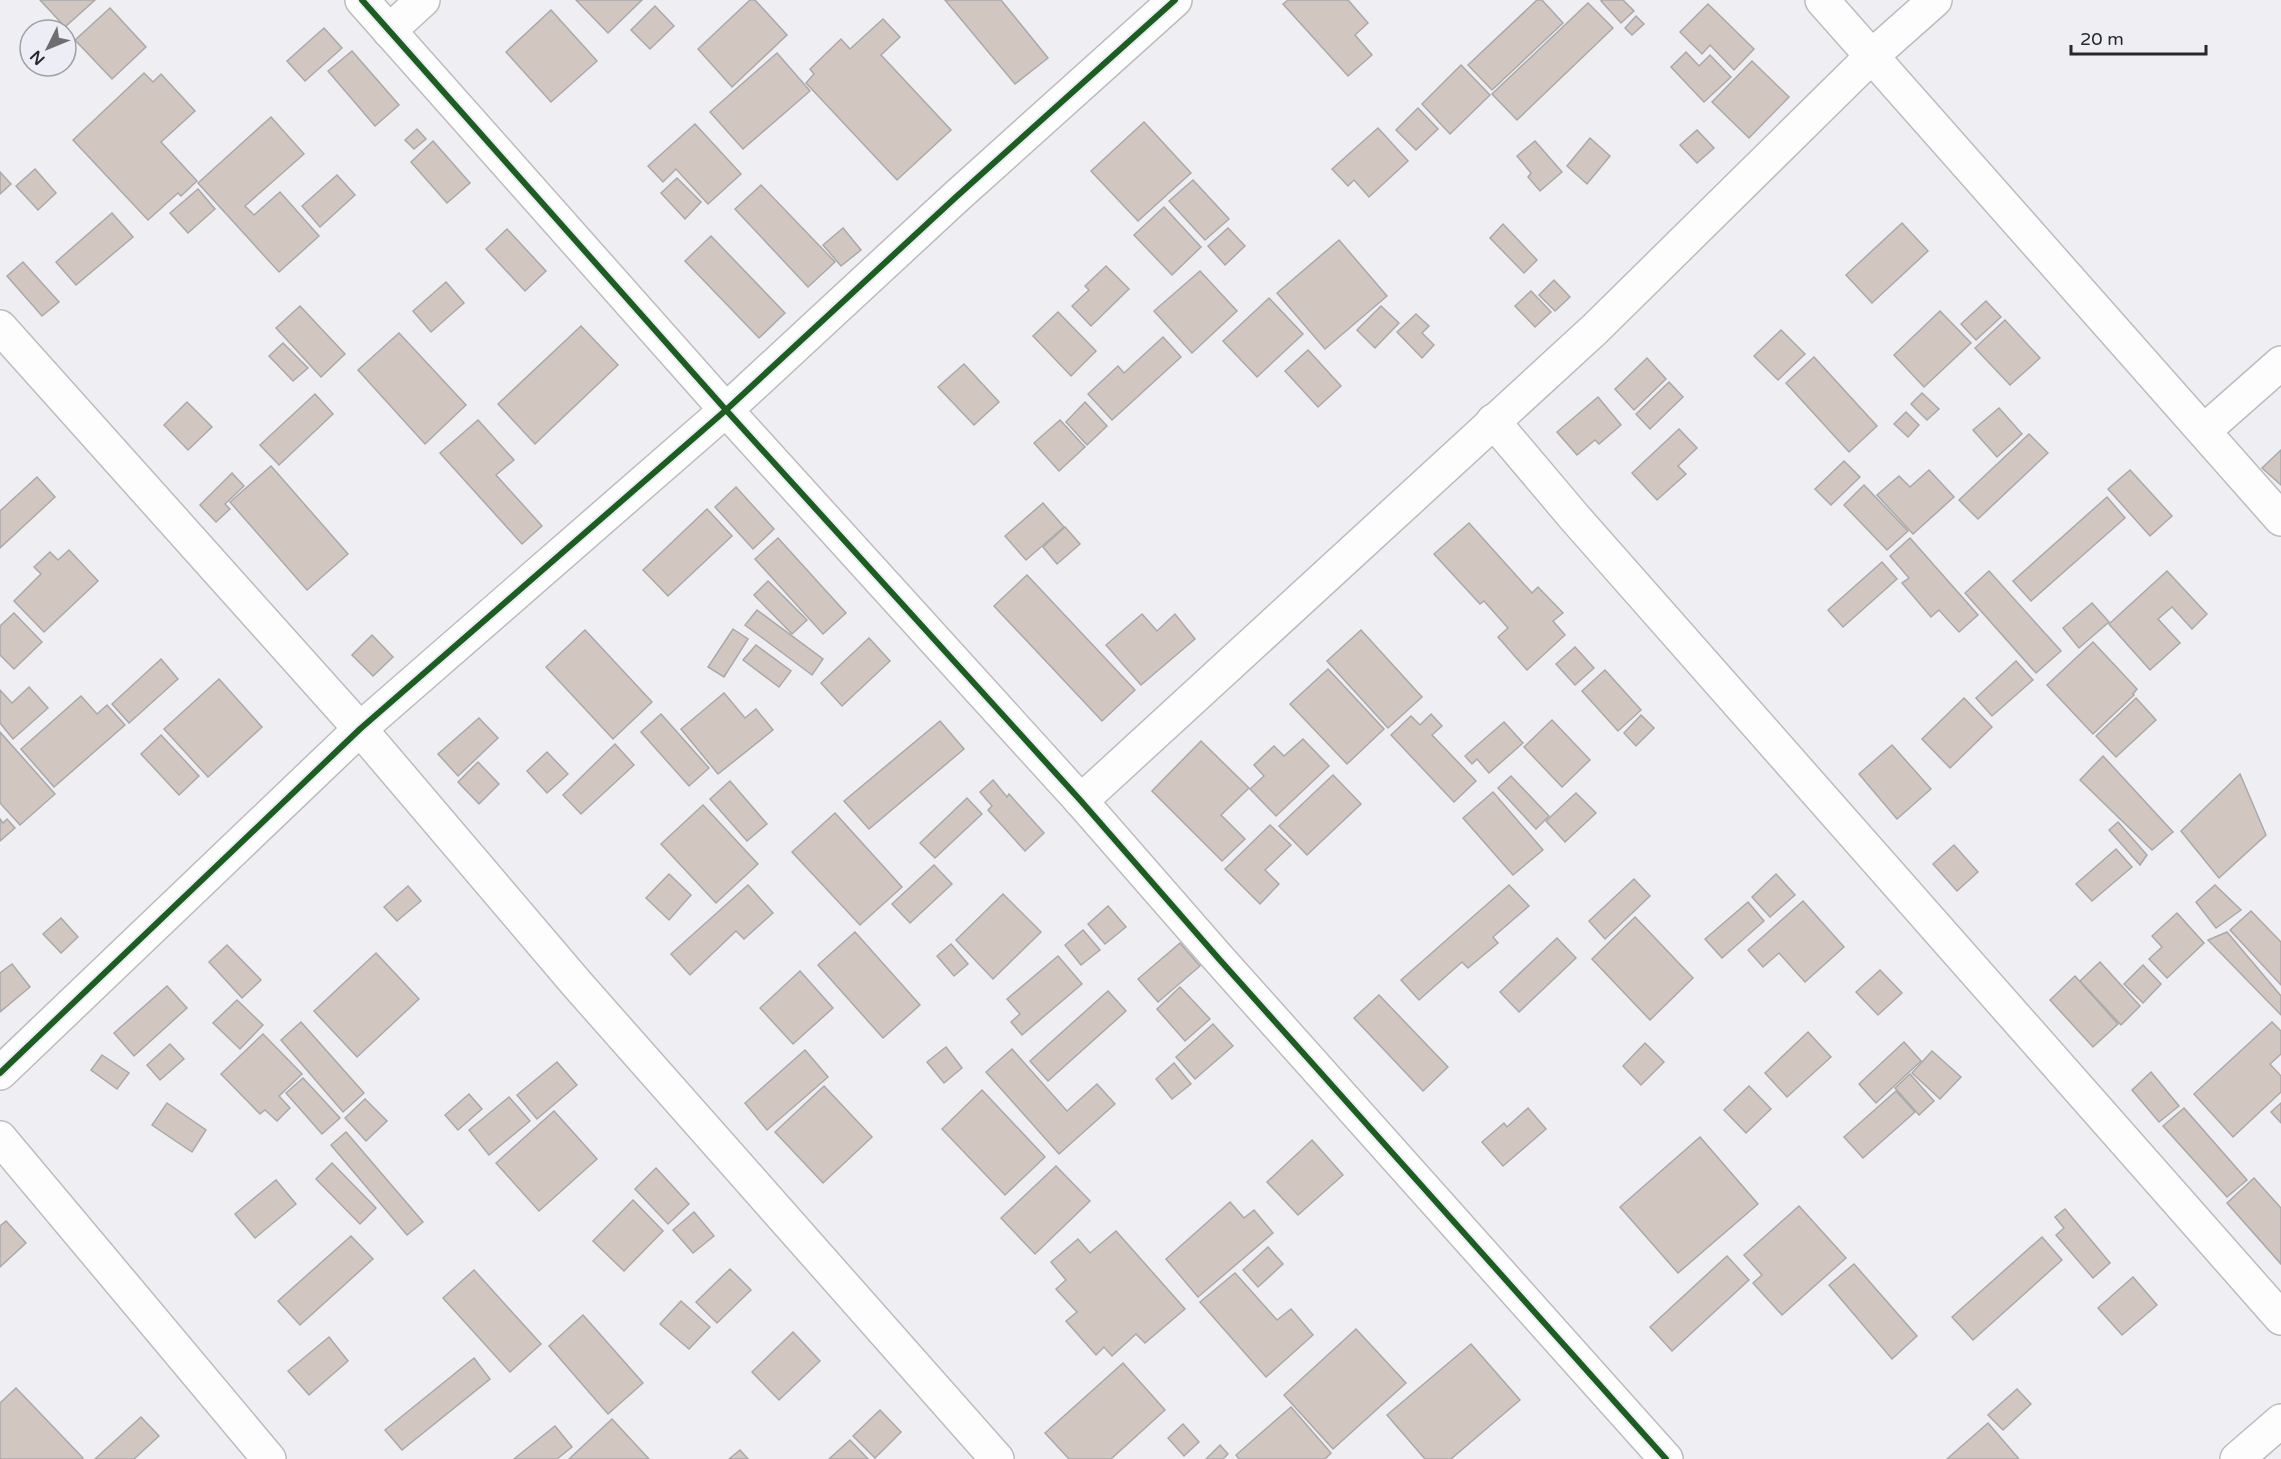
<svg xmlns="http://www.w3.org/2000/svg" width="2281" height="1459" viewBox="0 0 2281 1459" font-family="'Varela Round',sans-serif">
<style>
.building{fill:#d2c7c0;stroke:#aaa9aa;stroke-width:1.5}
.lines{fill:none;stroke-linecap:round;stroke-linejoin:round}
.minor-casing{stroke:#bcbcbf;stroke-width:36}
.minor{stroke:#fdfdfd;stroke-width:33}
.cycleway-casing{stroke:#edeef5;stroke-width:10}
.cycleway{stroke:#1b5e20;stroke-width:6}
</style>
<rect width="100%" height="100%" fill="#efeff3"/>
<g class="building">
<path d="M40,0H95L65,27Z"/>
<path d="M576,0H642L608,33Z"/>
<path d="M750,0H755L787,35L732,87L698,49Z"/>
<path d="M945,0H1001L1048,58L1015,84Z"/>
<path d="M1288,0H1348L1368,23L1355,35L1372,55L1348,76L1283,4Z"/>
<path d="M1537,0H1542L1563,23L1492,90L1468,65Z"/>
<path d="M1603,0H1623L1634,11L1621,23L1601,1Z"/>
<path d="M1588,3L1613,28L1517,120L1492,94Z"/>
<path d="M1708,4L1754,49L1734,70L1710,45L1702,54L1680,32Z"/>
<path d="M655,6L674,26L650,49L631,30Z"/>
<path d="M110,8L146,47L112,79L75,40Z"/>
<path d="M551,10L597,61L551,102L506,52Z"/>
<path d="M1636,16L1644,24L1632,35L1625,28Z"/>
<path d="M883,19L900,37L881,55L951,130L897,180L806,83L814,74L810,69L841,39L850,49Z"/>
<path d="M324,28L342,48L305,81L287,61Z"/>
<path d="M352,51L399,105L375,126L328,71Z"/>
<path d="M1686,52L1699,66L1710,55L1731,77L1704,102L1671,67Z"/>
<path d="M777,53L810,91L743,149L710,112Z"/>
<path d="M1752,61L1789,97L1749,138L1712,102Z"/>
<path d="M1461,65L1490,95L1450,134L1422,104Z"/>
<path d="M144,73L153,82L161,74L195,111L161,142L197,181L181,196L178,193L148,220L73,140Z"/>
<path d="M1418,108L1438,129L1416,150L1396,130Z"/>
<path d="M271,117L304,154L245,206L254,215L280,192L319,236L279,272L198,183Z"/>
<path d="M1144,122L1191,173L1138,221L1091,171Z"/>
<path d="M695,124L741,174L708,204L676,169L663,182L648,166Z"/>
<path d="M1378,128L1408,161L1369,197L1354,180L1348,186L1332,169Z"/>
<path d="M417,129L426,139L414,149L405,140Z"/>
<path d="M1697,130L1714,148L1697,163L1680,145Z"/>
<path d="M1590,138L1610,156L1587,184L1567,166Z"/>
<path d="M433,141L470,183L447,203L411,162Z"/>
<path d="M1535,141L1562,172L1540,191L1528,177L1531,173L1517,156Z"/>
<path d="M35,169L56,193L38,210L16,186Z"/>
<path d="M0,172L11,184L0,194Z"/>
<path d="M337,175L355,195L320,227L302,206Z"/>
<path d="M677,178L701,202L685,219L661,193Z"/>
<path d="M1193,180L1229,219L1205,240L1169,201Z"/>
<path d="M761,185L835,262L808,287L735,209Z"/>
<path d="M198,189L215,209L188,233L170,213Z"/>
<path d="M1164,207L1201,247L1172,275L1134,235Z"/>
<path d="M112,213L133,237L76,285L56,262Z"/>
<path d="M1902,223L1928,251L1872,303L1846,275Z"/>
<path d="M1503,224L1537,260L1524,273L1490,238Z"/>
<path d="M843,228L861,250L841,266L823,245Z"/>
<path d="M1228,228L1245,246L1225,265L1208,246Z"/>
<path d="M507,229L546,271L525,291L486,249Z"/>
<path d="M711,236L785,313L759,338L685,261Z"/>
<path d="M1339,240L1387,296L1325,349L1277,293Z"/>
<path d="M23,262L59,302L42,316L7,276Z"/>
<path d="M1106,266L1129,289L1091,326L1072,306L1089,290L1085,286Z"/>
<path d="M1200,271L1237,311L1192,353L1154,311Z"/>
<path d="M1554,280L1570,297L1555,311L1539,295Z"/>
<path d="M446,282L464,303L431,332L413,311Z"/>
<path d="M1531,291L1551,312L1535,327L1515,306Z"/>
<path d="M1269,298L1303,334L1257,377L1223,341Z"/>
<path d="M1986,301L2001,317L1976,340L1961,324Z"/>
<path d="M300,306L345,354L321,377L276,328Z"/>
<path d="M1381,306L1399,323L1375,348L1357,330Z"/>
<path d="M1940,311L1971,343L1924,387L1894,355Z"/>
<path d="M1058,312L1096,351L1071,376L1033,336Z"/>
<path d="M1416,314L1429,326L1422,333L1434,345L1422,358L1397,332Z"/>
<path d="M2005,320L2040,358L2010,385L1975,348Z"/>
<path d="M581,326L618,365L535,444L498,404Z"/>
<path d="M1781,330L1805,354L1778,380L1754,356Z"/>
<path d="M399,333L466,405L425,444L358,370Z"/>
<path d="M1163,337L1181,357L1112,420L1088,394L1118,366L1124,373Z"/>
<path d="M283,343L308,368L293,381L269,356Z"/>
<path d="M1308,350L1341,386L1318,407L1285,371Z"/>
<path d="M1814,357L1877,426L1849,452L1786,383Z"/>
<path d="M1647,358L1666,379L1634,410L1615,389Z"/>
<path d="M964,364L999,402L974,425L938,387Z"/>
<path d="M1669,382L1683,397L1650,429L1636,414Z"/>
<path d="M1922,393L1939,409L1927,420L1911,404Z"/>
<path d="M315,394L333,414L279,465L260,445Z"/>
<path d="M1598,397L1621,425L1599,444L1595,440L1577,455L1557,432Z"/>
<path d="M187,402L212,427L188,450L164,425Z"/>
<path d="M1085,402L1107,426L1087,445L1066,422Z"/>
<path d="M1999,408L2022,434L1997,457L1973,430Z"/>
<path d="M1906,412L1919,425L1908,437L1894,424Z"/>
<path d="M478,420L514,460L496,475L542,526L522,544L440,453Z"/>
<path d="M1060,420L1085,447L1059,471L1034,443Z"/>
<path d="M1679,429L1697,448L1678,466L1686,474L1657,500L1632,473Z"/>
<path d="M2029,434L2048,453L1978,519L1959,500Z"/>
<path d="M2281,450V485L2262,468Z"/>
<path d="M1844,461L1860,477L1831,505L1815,489Z"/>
<path d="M271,466L348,554L307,590L230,502Z"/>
<path d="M1929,470L1954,497L1913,534L1877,495L1899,476L1910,487Z"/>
<path d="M2130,470L2172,516L2150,536L2108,489Z"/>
<path d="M232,473L244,486L225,504L230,509L216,522L200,505Z"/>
<path d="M37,477L55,497L0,548V511Z"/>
<path d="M1864,485L1908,531L1887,550L1844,505Z"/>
<path d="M736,487L774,529L753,549L715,507Z"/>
<path d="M2107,497L2125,518L2031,601L2013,581Z"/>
<path d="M1043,503L1064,527L1026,560L1005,536Z"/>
<path d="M707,509L732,536L668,596L643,570Z"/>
<path d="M1469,523L1532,593L1538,587L1563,613L1553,621L1565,635L1527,670L1498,637L1508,628L1484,601L1480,604L1434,554Z"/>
<path d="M1065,527L1080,544L1057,564L1043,547Z"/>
<path d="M778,538L846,613L823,634L755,559Z"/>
<path d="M1910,538L1978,615L1959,632L1939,610L1931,617L1902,583L1909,578L1890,556Z"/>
<path d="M69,550L98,581L44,632L14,601L41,574L34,567L50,552L58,560Z"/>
<path d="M1882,562L1897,579L1843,627L1828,610Z"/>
<path d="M1989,571L2061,651L2036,673L1965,593Z"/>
<path d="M2167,571L2207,614L2192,629L2172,607L2158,619L2180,643L2150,670L2109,624Z"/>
<path d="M1027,575L1135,690L1102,721L994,606Z"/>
<path d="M768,581L807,620L792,634L754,595Z"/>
<path d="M2092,603L2109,622L2079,648L2063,628Z"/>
<path d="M757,610L823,659L812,675L745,625Z"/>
<path d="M14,613L42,642L14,669L0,655V626Z"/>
<path d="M1142,614L1157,631L1175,614L1195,639L1141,685L1106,645Z"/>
<path d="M733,629L748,639L724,677L708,667Z"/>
<path d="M585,630L652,702L613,739L546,667Z"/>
<path d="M1361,630L1422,697L1388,728L1327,661Z"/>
<path d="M372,635L393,657L373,676L352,655Z"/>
<path d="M869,638L890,661L842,706L821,683Z"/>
<path d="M2093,642L2137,689L2133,694L2134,695L2093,734L2047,685Z"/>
<path d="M756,645L791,671L779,687L743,660Z"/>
<path d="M1575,647L1594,668L1575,685L1556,664Z"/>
<path d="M161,659L178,679L129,723L112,704Z"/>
<path d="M2016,661L2033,680L1992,716L1976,698Z"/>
<path d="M1328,669L1384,729L1347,764L1290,704Z"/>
<path d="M1605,670L1641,710L1618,731L1582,691Z"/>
<path d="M219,679L262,727L208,777L164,729Z"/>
<path d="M29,687L48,708L13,739L0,723V690L12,703Z"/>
<path d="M724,693L745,718L756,709L773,730L718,774L681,729Z"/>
<path d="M81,696L97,714L107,705L125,725L54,787L21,749Z"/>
<path d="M1964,698L1992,727L1950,768L1922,739Z"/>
<path d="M2136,698L2156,720L2116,757L2096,736Z"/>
<path d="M661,714L709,768L689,786L641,732Z"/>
<path d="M1431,714L1442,726L1432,735L1476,781L1454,802L1391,735L1411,716L1420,725Z"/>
<path d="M1641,715L1654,728L1636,746L1624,733Z"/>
<path d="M479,718L498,738L458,776L438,754Z"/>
<path d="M1552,720L1590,760L1562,787L1524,747Z"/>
<path d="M940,721L964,749L869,829L844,801Z"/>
<path d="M1504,722L1523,743L1489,773L1477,759L1472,764L1465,756Z"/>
<path d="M0,732L55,794L20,825L0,803Z"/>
<path d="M161,735L199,776L179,795L141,754Z"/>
<path d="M1303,739L1329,766L1276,816L1250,789L1264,776L1254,765L1274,746L1284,756Z"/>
<path d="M1201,741L1249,788L1221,815L1245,839L1222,861L1152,791Z"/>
<path d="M615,744L634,765L581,814L563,795Z"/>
<path d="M1892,745L1931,789L1897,819L1859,774Z"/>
<path d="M547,752L568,774L547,793L527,771Z"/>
<path d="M2103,756L2173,832L2152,850L2080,780Z"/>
<path d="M478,762L499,784L479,804L458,782Z"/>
<path d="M2240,774L2266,835L2219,878L2181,831Z"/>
<path d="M1333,775L1361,804L1307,855L1279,826Z"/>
<path d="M1511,776L1549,816L1536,829L1498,788Z"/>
<path d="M993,780L1007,797L1009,794L1044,833L1025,851L988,810L992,806L980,792Z"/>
<path d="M730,781L767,824L747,841L710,799Z"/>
<path d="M1493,792L1543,850L1513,875L1463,818Z"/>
<path d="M1576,793L1596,813L1565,842L1546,821Z"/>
<path d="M967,798L982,814L935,858L920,843Z"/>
<path d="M703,805L758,864L716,903L661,844Z"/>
<path d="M835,813L902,887L860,925L792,852Z"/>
<path d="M0,819L3,823L7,819L15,828L0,841Z"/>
<path d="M2118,822L2147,855L2140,865L2109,830Z"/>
<path d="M1270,825L1291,845L1265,870L1279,884L1260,904L1225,869Z"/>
<path d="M1954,845L1978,872L1957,891L1933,864Z"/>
<path d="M2116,849L2132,867L2092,901L2076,884Z"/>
<path d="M934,865L952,884L910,923L892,904Z"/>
<path d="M669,874L691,895L669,920L646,898Z"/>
<path d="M1776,874L1795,895L1770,917L1752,897Z"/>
<path d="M1634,879L1650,896L1605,939L1589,921Z"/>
<path d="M748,885L773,913L744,939L736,931L690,975L671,954Z"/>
<path d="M1509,885L1529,906L1493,937L1498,943L1468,968L1462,962L1419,1000L1401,980Z"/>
<path d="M2215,885L2241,910L2216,928L2196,902Z"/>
<path d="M408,886L421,901L397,921L384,907Z"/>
<path d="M1003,894L1041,932L993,979L956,940Z"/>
<path d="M1803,901L1844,947L1805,982L1779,953L1763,967L1748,950Z"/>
<path d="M1748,902L1764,921L1722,958L1705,939Z"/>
<path d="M1108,906L1126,927L1105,944L1088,924Z"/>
<path d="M2251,911L2281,942V985L2230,930Z"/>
<path d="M2177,913L2204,943L2167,978L2149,959L2162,947L2152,936Z"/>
<path d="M1635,917L1693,978L1650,1020L1592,959Z"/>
<path d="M61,918L78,937L61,953L43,934Z"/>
<path d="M1083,930L1100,950L1081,965L1065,945Z"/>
<path d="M855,932L920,1005L883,1038L818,965Z"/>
<path d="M2227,932L2281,996V1015L2208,940Z"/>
<path d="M1557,938L1576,958L1519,1012L1500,992Z"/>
<path d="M1180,943L1200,966L1158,1002L1138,979Z"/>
<path d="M951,944L968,964L954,976L937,956Z"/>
<path d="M227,945L261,980L242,998L209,962Z"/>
<path d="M376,953L419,999L357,1057L314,1011Z"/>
<path d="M1058,956L1082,984L1022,1035L1011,1022L1020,1014L1007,999Z"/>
<path d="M2100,962L2140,1006L2121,1025L2080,981Z"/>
<path d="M12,964L30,987L0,1012V973Z"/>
<path d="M2143,965L2161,984L2143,1003L2124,984Z"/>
<path d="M1880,970L1902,993L1878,1015L1856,992Z"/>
<path d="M800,971L833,1008L793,1044L760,1008Z"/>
<path d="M2075,976L2118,1024L2093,1047L2050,1000Z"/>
<path d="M167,986L187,1008L134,1056L114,1033Z"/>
<path d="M1180,987L1210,1019L1185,1041L1157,1009Z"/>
<path d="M1108,991L1126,1011L1048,1081L1030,1061Z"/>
<path d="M1379,995L1448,1067L1423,1091L1354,1018Z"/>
<path d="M237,1000L263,1025L240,1049L213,1023Z"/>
<path d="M301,1022L364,1093L343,1112L281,1040Z"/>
<path d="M2272,1022L2281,1031V1054L2270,1064L2281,1076V1092L2233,1137L2194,1094Z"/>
<path d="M1213,1024L1233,1046L1195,1079L1176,1057Z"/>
<path d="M1808,1032L1831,1057L1787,1097L1765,1073Z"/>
<path d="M263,1034L302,1074L279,1096L290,1108L277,1121L265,1110L260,1114L221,1074Z"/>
<path d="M1904,1042L1921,1061L1876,1103L1859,1084Z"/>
<path d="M1645,1043L1664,1062L1641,1085L1623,1066Z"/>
<path d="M170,1044L184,1059L160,1080L147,1065Z"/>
<path d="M946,1047L962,1068L944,1083L927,1062Z"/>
<path d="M1012,1049L1067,1111L1097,1084L1115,1104L1059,1154L986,1072Z"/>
<path d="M805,1050L828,1077L767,1130L745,1103Z"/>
<path d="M1932,1051L1961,1077L1940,1099L1912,1073Z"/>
<path d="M102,1055L129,1073L117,1089L91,1070Z"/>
<path d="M557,1062L577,1085L537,1119L517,1095Z"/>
<path d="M1174,1063L1191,1084L1172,1099L1156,1079Z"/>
<path d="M2151,1072L2179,1106L2159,1122L2132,1090Z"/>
<path d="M1910,1074L1934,1101L1919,1115L1895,1088Z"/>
<path d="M303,1078L340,1118L322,1134L286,1093Z"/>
<path d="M824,1086L872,1137L823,1183L775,1132Z"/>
<path d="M1749,1086L1771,1109L1746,1133L1724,1110Z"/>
<path d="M982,1090L1045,1157L1005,1195L942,1129Z"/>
<path d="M1896,1091L1915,1112L1863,1158L1844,1137Z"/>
<path d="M469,1094L482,1109L458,1130L445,1115Z"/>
<path d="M509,1097L530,1121L489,1155L469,1130Z"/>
<path d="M365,1099L387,1121L366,1141L345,1118Z"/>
<path d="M167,1103L206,1130L192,1152L152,1125Z"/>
<path d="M2281,1103V1123L2271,1112Z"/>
<path d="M1528,1108L1546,1129L1503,1166L1482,1142L1504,1123L1507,1127Z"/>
<path d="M2184,1108L2247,1180L2227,1197L2163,1126Z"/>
<path d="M554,1111L597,1159L539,1211L496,1163Z"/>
<path d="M346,1132L423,1222L407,1235L331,1145Z"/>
<path d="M1700,1137L1758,1204L1678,1273L1620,1207Z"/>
<path d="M1312,1140L1343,1175L1298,1215L1267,1182Z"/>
<path d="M332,1163L376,1208L360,1224L316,1179Z"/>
<path d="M1056,1166L1090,1201L1035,1254L1001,1218Z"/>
<path d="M656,1168L689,1204L668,1224L635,1189Z"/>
<path d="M2254,1178L2281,1208V1264L2227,1203Z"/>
<path d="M276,1180L296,1204L255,1238L235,1214Z"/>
<path d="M633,1200L663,1231L624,1271L593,1241Z"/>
<path d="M1230,1202L1244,1218L1254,1210L1273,1233L1198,1297L1166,1259Z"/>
<path d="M1799,1206L1846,1258L1782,1315L1753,1283L1762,1275L1744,1255Z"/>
<path d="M2065,1209L2110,1263L2093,1278L2056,1235L2064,1228L2055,1217Z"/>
<path d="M694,1212L714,1236L693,1253L673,1230Z"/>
<path d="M6,1221L26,1243L0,1267V1226Z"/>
<path d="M1116,1231L1185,1309L1145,1343L1136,1334L1112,1356L1104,1347L1096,1355L1066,1321L1077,1312L1056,1289L1066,1280L1051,1262L1078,1239L1090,1253Z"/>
<path d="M351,1236L373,1259L300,1325L278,1301Z"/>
<path d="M2042,1237L2062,1260L1973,1340L1952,1317Z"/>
<path d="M1268,1247L1283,1264L1258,1287L1243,1270Z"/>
<path d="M1727,1256L1749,1280L1672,1351L1650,1327Z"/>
<path d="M1854,1264L1917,1336L1892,1359L1829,1285Z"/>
<path d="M730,1269L751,1290L717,1323L696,1302Z"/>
<path d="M474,1270L541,1344L510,1372L443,1298Z"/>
<path d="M1235,1273L1277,1320L1291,1309L1313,1335L1266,1377L1200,1302Z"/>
<path d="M2133,1277L2157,1305L2122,1335L2098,1308Z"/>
<path d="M681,1301L710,1327L689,1349L660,1324Z"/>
<path d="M583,1315L643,1383L608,1414L549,1346Z"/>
<path d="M1356,1329L1406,1383L1333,1449L1284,1395Z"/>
<path d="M793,1332L820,1361L779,1400L752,1372Z"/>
<path d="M329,1337L348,1361L309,1395L288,1371Z"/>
<path d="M1471,1344L1520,1400L1451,1459H1425L1387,1415Z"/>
<path d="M474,1358L490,1379L402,1450L385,1430Z"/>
<path d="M1123,1363L1165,1410L1111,1459H1069L1045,1433Z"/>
<path d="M16,1388L83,1458L82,1459H0V1403Z"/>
<path d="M2017,1389L2031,1404L2003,1430L1988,1415Z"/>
<path d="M1291,1407L1331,1453L1325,1459H1239L1236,1455Z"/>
<path d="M880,1410L901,1432L875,1458L853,1436Z"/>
<path d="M141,1417L159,1436L134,1459H95Z"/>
<path d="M612,1419L649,1459H569Z"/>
<path d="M1988,1423L2019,1459H1947Z"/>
<path d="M1183,1424L1199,1442L1184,1456L1168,1438Z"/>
<path d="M555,1426L572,1447L557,1459H514Z"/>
<path d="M850,1440L868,1459H829Z"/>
<path d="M1220,1445L1228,1454L1223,1459H1206Z"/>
<path d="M740,1450L748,1459H729Z"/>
</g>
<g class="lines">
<defs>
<g id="minor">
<path d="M362,0L726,410L1081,801L1219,959L1666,1459"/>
<path d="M1822,0L2281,519"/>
<path d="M389,31L423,0"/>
<path d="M0,327L360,729L577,984L997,1459"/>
<path d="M1493,421L1575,518L2281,1318"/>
<path d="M2204,431L2281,363"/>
<path d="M1081,801L1595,329L1873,55L1935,0"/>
<path d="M0,1073L360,729L726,410L956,197L1175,0"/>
<path d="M0,1138L269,1459"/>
<path d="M2237,1459L2281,1421"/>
</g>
</defs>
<use href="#minor" class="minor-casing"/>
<use href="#minor" class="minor"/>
<defs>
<g id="cycleway">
<path d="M362,0L726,410L1081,801L1219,959L1666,1459"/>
<path d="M0,1073L360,729L726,410L956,197L1175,0"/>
</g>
</defs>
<use href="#cycleway" class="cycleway-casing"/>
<use href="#cycleway" class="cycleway"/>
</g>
<g transform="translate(48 48) rotate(227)"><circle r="28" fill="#edeef5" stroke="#9e9fa4" stroke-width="1.5"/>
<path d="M0-4.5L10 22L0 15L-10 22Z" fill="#6e6e71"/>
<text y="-9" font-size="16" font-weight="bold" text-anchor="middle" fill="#28282b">N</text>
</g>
<path d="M2071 45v9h135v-9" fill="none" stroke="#28282b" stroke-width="3"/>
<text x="2080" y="45" font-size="18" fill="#28282b" stroke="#edeef5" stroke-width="4.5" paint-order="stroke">20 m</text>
</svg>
